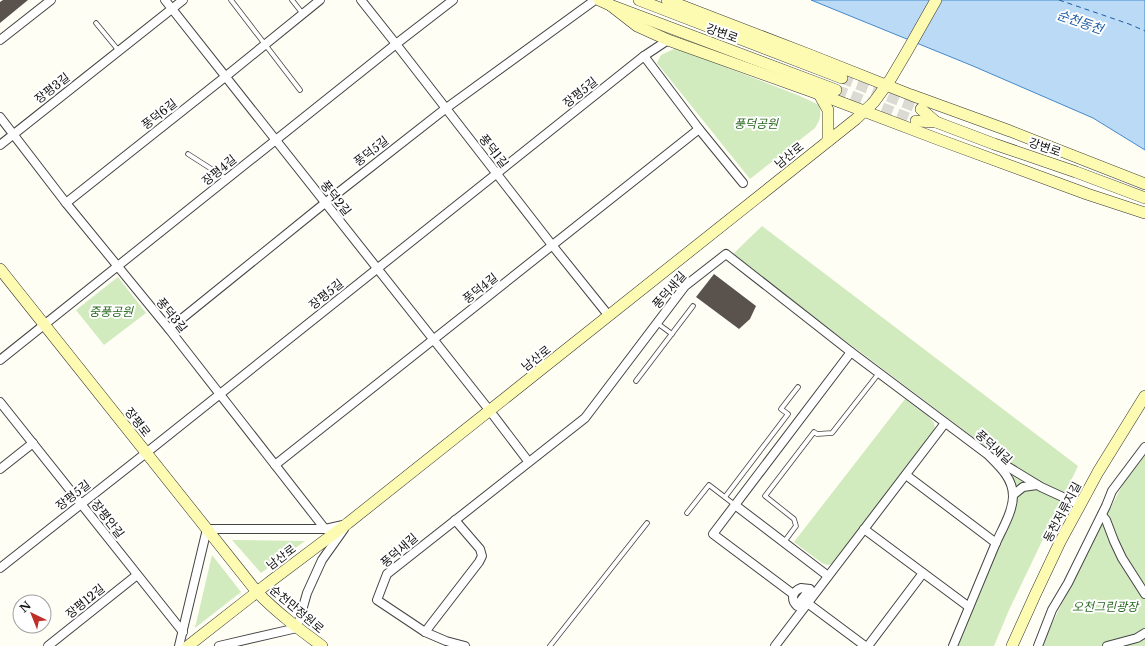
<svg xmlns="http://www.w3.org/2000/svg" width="1145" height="646" viewBox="0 0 1145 646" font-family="'Libre Baskerville','Noto Sans KR',serif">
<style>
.green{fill:#d1eabe}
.water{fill:#bbdaf5;stroke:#4389cb}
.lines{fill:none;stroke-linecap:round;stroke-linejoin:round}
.ferry{stroke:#1b5ba2;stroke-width:1;stroke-dasharray:5 4;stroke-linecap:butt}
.building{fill:#5a534d}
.secondary-tunnel{stroke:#dbdad3;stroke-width:11;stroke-dasharray:11 5.5;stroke-linecap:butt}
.lane-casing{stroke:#444;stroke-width:5.5}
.street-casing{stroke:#444;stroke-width:10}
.secondary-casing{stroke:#333;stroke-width:12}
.lane{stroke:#fff;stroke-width:4}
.street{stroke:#fff;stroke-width:8}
.secondary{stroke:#fdfbb2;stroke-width:11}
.labels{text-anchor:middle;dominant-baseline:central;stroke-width:4;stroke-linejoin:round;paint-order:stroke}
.street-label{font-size:12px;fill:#111;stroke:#fff}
.park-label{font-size:12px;font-style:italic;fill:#2a6921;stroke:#fff}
.water-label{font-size:13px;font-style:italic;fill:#1b5ba2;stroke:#fff}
</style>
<rect width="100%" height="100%" fill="#fffef5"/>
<g class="green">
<path d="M676,48L800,96L819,105C822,115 820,120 815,128L750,179L657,63L661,55Z"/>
<path d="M762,226L1078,466L1009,610L994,646H955L1014,512C1015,499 1016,483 1009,470C1005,462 996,455 989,449L732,255Z"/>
<path d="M118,277L146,313L104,345L76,310Z"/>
<path d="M905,399L929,417L934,423L935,430L832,564L827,565L822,563L794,542Z"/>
<path d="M1145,455V646H1042L1051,626L1082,562L1123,484Z"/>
<path d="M232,540L305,541L261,573Z"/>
<path d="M212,555L241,592L195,628Z"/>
</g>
<path class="water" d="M811,0H1145V150L1093,118L973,66Z"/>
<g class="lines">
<path class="ferry" d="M1059,0L1129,24L1145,31"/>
</g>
<g class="building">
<path d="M3,0H28L0,23V2Z"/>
<path d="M714,274L756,306L750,319L739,329L696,297Z"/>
</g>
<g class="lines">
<g class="secondary-tunnel">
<path d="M842,78L921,109"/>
<path d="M836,90L916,121"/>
</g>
<defs>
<g id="lane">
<path d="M231,0L300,90"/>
<path d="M292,0L303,14"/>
<path d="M96,23L119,51"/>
<path d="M188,154L227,179"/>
<path d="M657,323L672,334"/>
<path d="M636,381L693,306"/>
<path d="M725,497L788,414L781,409L798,387"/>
<path d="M687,513L709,485L735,505"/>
<path d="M784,542L796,526L794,519L765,496L814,432L817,434L832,433L879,373"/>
<path d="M550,646L647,523"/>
</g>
<g id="street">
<path d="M165,0L490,411L528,461"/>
<path d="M361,0L396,44L552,245L609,316"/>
<path d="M0,40L51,0"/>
<path d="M644,56L699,129L743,183"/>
<path d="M0,117L66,203L169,329L325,529"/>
<path d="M0,145L183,0"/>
<path d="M66,203L225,77L320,0"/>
<path d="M169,329L325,203L445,109L595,0"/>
<path d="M0,360L396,44L453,0"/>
<path d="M0,402L183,632"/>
<path d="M1000,462L1041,487L1080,505"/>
<path d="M275,465L699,129"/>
<path d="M0,469L33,443"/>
<path d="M906,475L996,543"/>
<path d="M1013,495L1023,487L1037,485"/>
<path d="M735,505L828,576"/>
<path d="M1102,515L1106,520L1114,541L1122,558L1145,594"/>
<path d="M864,529L969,607"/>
<path d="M0,568L146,453L644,56L668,40"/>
<path d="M793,594L713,534L851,352"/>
<path d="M802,599L810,589L801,588C793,591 790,599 797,606L802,599L865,646"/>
<path d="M425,632L479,562L482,556L480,549L455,520"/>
<path d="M48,646L137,575"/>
<path d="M179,646L207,529H325L343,525"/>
<path d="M219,646L297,628L307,593L322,560L344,529"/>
<path d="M465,646L446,641L425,632L377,600L387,574L585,418L685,286L726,254L851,352L987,454C999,466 1013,478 1013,496C1013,512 1001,531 995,545C981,578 967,612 953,646"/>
<path d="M775,646L945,423"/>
<path d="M868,646L923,573"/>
<path d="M1038,646L1052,610L1068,583L1106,506L1112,491L1145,447"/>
<path d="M1107,646L1137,638L1145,633"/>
</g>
<g id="secondary">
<path d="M599,0L610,5L836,90"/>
<path d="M639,0L842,78"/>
<path d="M667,0L810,55L911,95L1010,131L1145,184"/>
<path d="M610,5L637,26L668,40L819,94L940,140L1087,194L1145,213"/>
<path d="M819,94L828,110V141"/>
<path d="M921,109L936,122L994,144L1076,172L1145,198"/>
<path d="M916,121L936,122"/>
<path d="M0,269L257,592C276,612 299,629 322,646"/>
<path d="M188,646L271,581L348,523L856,119L874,102L890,80L906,53L936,0"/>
<path d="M1012,646L1035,595L1060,542L1098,472L1145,396"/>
</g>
</defs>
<use href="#lane" class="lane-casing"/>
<use href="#street" class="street-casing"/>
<use href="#secondary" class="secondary-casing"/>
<use href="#lane" class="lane"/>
<use href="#street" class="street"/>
<use href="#secondary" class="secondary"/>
</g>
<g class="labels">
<g class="street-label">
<text transform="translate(722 33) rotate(20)">강변로</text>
<text transform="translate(52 88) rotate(-38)">장평3길</text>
<text transform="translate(580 92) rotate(-39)">장평5길</text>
<text transform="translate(159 114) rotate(-38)">풍덕6길</text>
<text transform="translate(1045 147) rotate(19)">강변로</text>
<text transform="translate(371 151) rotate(-38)">풍덕5길</text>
<text transform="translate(494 151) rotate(52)">풍덕1길</text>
<text transform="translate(789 155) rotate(-39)">남산로</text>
<text transform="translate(219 170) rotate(-39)">장평4길</text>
<text transform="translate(336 198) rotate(52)">풍덕2길</text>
<text transform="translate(480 288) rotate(-38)">풍덕4길</text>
<text transform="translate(669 290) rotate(-49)">풍덕새길</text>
<text transform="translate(326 294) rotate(-39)">장평5길</text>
<text transform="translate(172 315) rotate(51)">풍덕3길</text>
<text transform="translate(536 358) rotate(-38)">남산로</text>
<text transform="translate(138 422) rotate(52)">장평로</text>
<text transform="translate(994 447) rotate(42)">풍덕새길</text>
<text transform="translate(73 495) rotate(-38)">장평5길</text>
<text transform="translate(1062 512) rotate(-62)">동천저류지길</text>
<text transform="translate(108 519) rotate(52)">장평안길</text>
<text transform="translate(399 550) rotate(-41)">풍덕새길</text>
<text transform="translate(281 557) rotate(-37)">남산로</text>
<text transform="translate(85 601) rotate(-39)">장평12길</text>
<text transform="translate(297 609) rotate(40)">순천만정원로</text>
</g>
<g class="park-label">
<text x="756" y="123">풍덕공원</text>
<text x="111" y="311">중풍공원</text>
<text x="1105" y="606">오천그린광장</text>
</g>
<g class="water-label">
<text transform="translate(1080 22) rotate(19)">순천동천</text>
</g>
</g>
<g transform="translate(32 614) rotate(317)"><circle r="19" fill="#ffffff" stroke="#a0a0a0"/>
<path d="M0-3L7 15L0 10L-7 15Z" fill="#c0302a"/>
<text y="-6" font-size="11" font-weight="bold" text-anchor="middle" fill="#111111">N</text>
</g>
</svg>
